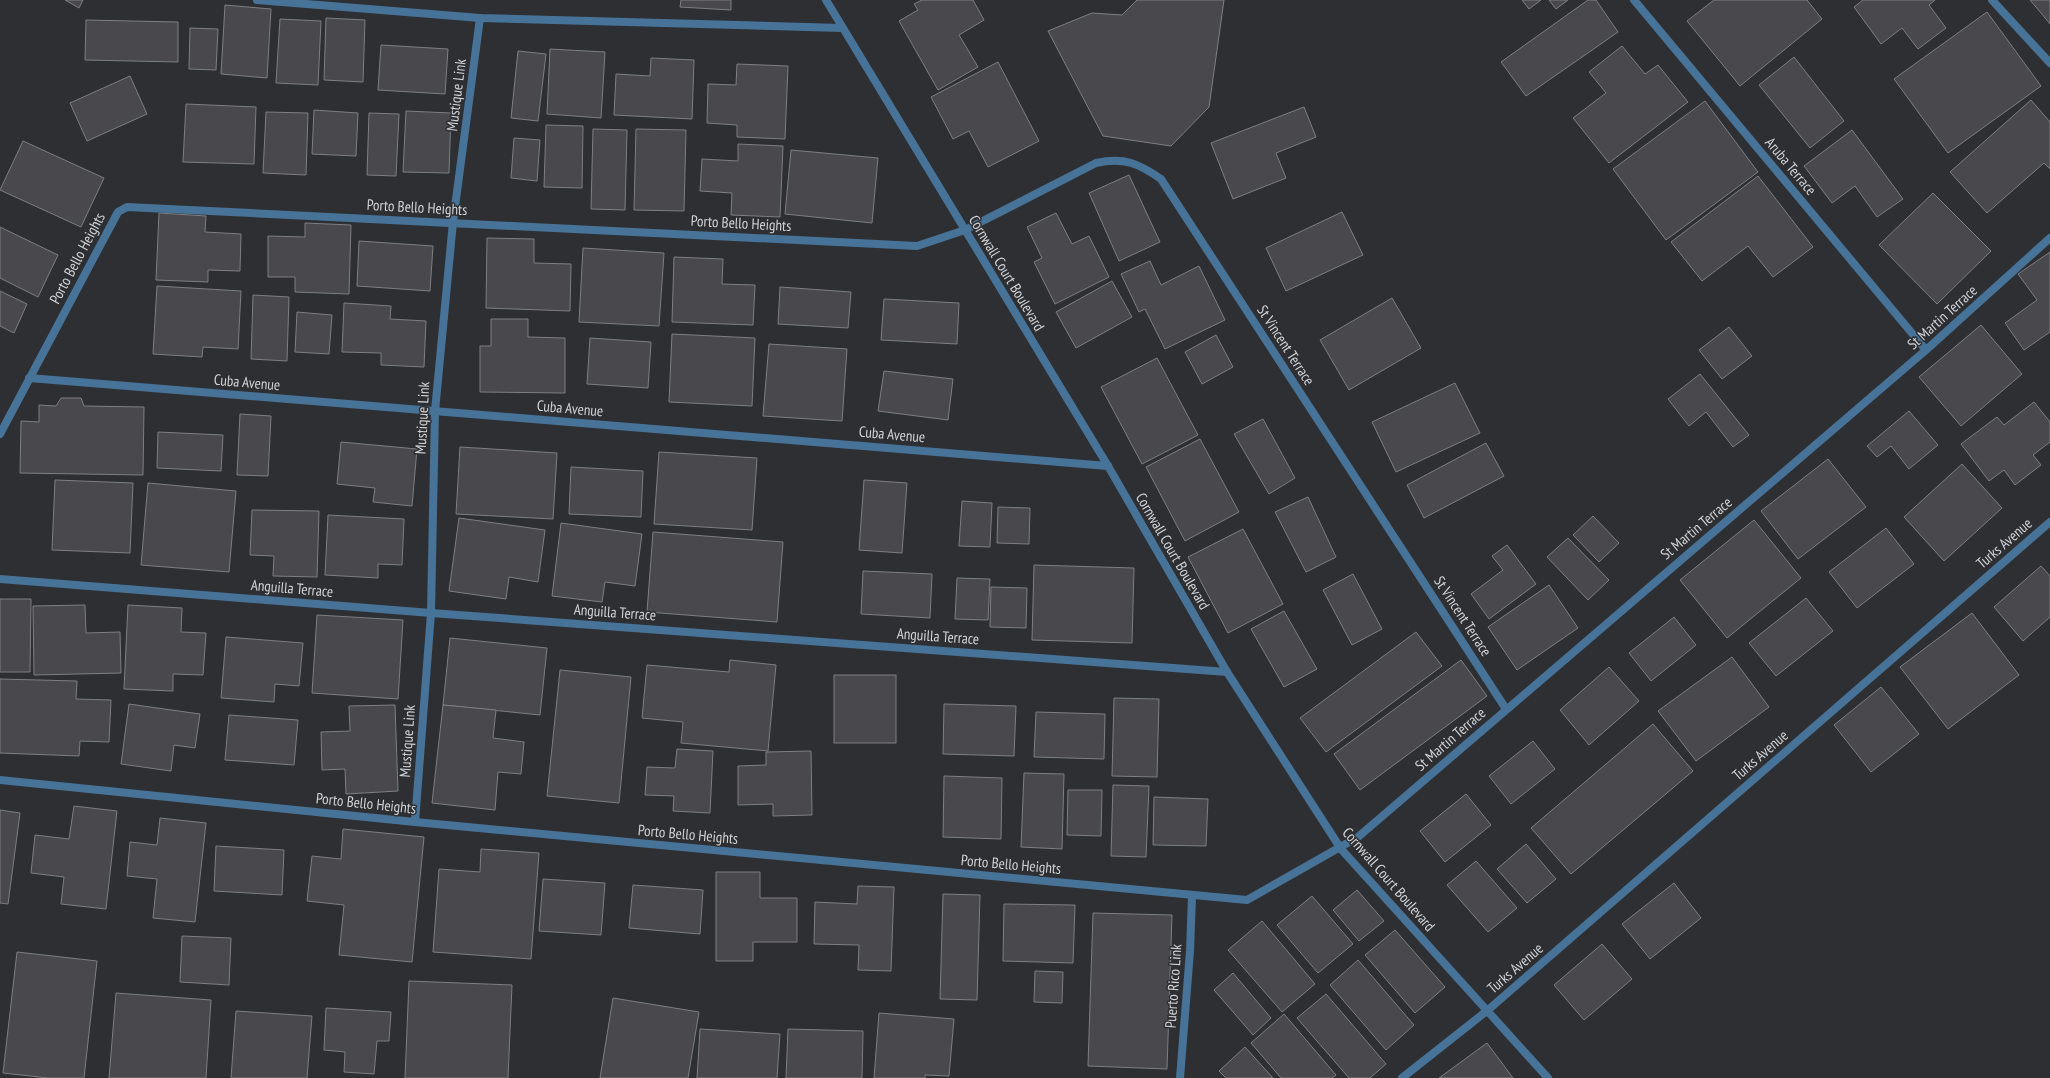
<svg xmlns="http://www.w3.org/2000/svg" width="2050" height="1078" viewBox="0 0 2050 1078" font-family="'PT Sans Narrow',sans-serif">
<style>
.building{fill:#49494d;stroke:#7e7f83}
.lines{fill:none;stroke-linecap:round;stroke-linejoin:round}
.street{stroke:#477398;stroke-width:8}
.labels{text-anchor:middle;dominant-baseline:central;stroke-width:3;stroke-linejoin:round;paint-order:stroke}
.street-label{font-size:15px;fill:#d2d3d5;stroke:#2e2f32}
</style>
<rect width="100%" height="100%" fill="#2e2f32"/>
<g class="building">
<path d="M65,0H83L79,8Z"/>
<path d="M681,0H731V10L680,7Z"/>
<path d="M922,0H973L984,20L959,35L978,67L938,90L899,21L918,10L914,4Z"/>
<path d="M1137,0H1224L1209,107L1171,146L1103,136L1048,31L1092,13L1122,15Z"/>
<path d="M1522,0H1541L1529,9Z"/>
<path d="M1549,0H1568L1556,9Z"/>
<path d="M1588,0H1596L1618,32L1526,96L1501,62Z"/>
<path d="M1714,0H1807L1822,19L1740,86L1687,21Z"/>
<path d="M1863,0H1935L1929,5L1946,28L1918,49L1902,28L1881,44L1854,7Z"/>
<path d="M2030,0H2050V24L2041,13Z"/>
<path d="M225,5L271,9L267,78L221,74Z"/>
<path d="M1987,12L2041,86L1948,153L1894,79Z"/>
<path d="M326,18L365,20L363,82L324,80Z"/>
<path d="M280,19L321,21L318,85L276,83Z"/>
<path d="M86,20L178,22V62L85,60Z"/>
<path d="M190,28L218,29L216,70L189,69Z"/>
<path d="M381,45L448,49L445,94L378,90Z"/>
<path d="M1622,46L1645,74L1658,65L1688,102L1609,163L1573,118L1606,93L1589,72Z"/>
<path d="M550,49L605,52L601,118L547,114Z"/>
<path d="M518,51L546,54L538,121L511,118Z"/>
<path d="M1794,57L1844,121L1810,148L1759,85Z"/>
<path d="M651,58L694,60L692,119L614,115L616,74L650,76Z"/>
<path d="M998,62L1039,141L988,167L969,131L953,139L931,97Z"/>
<path d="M737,64L788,66L785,139L737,137V125L707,123L708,84L736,85Z"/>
<path d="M130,76L147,114L87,141L70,103Z"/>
<path d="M2031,100L2050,122V169L2044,163L1987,213L1950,172Z"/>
<path d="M1705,101L1758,172L1666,240L1613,169Z"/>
<path d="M186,104L256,107L254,164L183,162Z"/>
<path d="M1304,107L1316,137L1276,153L1286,178L1233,199L1211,143Z"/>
<path d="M314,110L358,113L356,156L312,154Z"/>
<path d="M406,111L451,113L449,173L403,172Z"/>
<path d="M266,112L308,113L306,175L263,173Z"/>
<path d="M369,113L399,114L396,176L367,175Z"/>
<path d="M546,125L583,126L582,188L544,187Z"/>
<path d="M593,129L627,130L625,210L591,209Z"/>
<path d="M636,129L686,130L684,211L634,210Z"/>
<path d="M1852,130L1903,199L1877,217L1855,186L1832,203L1804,166Z"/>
<path d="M514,138L540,140L537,181L511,178Z"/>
<path d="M23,141L104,178L81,227L0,190Z"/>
<path d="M738,144L783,146L780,217L731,215L732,193L700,191L702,159L738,161Z"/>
<path d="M791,150L878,158L872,223L785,214Z"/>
<path d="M1129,175L1160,242L1119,261L1089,193Z"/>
<path d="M1758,176L1813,247L1773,277L1748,246L1702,281L1671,242Z"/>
<path d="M1933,193L1991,251L1937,304L1879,245Z"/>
<path d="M1342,212L1363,255L1286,291L1266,248Z"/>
<path d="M159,213L206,216L205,232L241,234L240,271L208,270V282L156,280Z"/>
<path d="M1056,213L1072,244L1089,236L1109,277L1055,304L1034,262L1042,258L1027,227Z"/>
<path d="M305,223L351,225L349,294L295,292V277H268V236L305,237Z"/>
<path d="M0,227L58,255L38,297L0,278Z"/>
<path d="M487,238L534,239V263L571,264L570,311L486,308Z"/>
<path d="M359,241L433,246L430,291L357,286Z"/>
<path d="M583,248L664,253L659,326L579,322Z"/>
<path d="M2050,252V332L2024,350L2005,323L2037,300L2018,274Z"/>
<path d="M674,257L723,259L722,284L755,285L753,325L672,322Z"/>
<path d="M1150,261L1161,285L1199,266L1225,320L1165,349L1145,309L1139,312L1121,274Z"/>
<path d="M1112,281L1132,317L1076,348L1056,312Z"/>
<path d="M157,286L241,291L238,349L203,347L202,357L153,354Z"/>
<path d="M780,287L851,292L848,328L778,324Z"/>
<path d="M0,291L27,304L14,333L0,326Z"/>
<path d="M253,295L289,297L287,361L251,359Z"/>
<path d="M1392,298L1421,348L1349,390L1320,340Z"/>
<path d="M884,299L959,303L957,344L881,340Z"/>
<path d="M344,303L391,306L390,319L426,321L424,367L381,365V353L342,352Z"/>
<path d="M297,312L332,315L329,354L295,352Z"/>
<path d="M491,319H528V337L565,338V393L480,392V346H491Z"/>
<path d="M1981,325L2022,374L1961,426L1919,377Z"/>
<path d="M1729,327L1752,356L1722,379L1699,350Z"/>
<path d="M672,334L755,338L752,406L669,402Z"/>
<path d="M1216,335L1233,367L1202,384L1185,352Z"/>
<path d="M590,338L651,342L648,388L587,384Z"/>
<path d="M769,344L847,349L842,421L763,416Z"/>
<path d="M1157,358L1198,435L1142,464L1101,387Z"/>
<path d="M884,371L953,379L948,420L878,411Z"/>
<path d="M1700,374L1749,435L1733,447L1706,412L1689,426L1668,399Z"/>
<path d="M1455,383L1480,433L1396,472L1372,422Z"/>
<path d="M61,398H81L84,406L144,407L143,475L20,473L21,421L39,422V405L56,406Z"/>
<path d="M2034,402L2050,422V442L2033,455L2041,465L2015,485L2004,470L1989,481L1961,444L1997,417L2004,425Z"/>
<path d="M1909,411L1938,445L1909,469L1891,446L1877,457L1867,446Z"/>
<path d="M240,414L271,416L268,476L237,475Z"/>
<path d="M1263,419L1295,478L1269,494L1234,434Z"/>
<path d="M158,432L223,435L221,471L157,468Z"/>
<path d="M1200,439L1239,512L1185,541L1146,467Z"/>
<path d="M341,442L417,449L412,506L373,502L375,488L337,484Z"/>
<path d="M1486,443L1504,476L1424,518L1407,485Z"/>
<path d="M460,447L557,453L553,519L456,514Z"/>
<path d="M659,452L757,458L752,530L654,524Z"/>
<path d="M1828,459L1866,507L1798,559L1761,511Z"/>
<path d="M1962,464L2002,508L1944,561L1904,517Z"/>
<path d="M571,467L643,471L641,517L569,514Z"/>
<path d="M55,480L133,483L130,553L52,550Z"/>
<path d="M864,480L907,483L902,553L859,550Z"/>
<path d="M148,483L236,491L229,572L141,565Z"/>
<path d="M1308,497L1336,557L1306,572L1275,512Z"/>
<path d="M962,501L992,503L990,547L959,546Z"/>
<path d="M998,507L1030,508L1029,544L997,543Z"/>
<path d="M252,510L319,511L317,577L273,576L274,556L250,555Z"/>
<path d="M328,515L404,519L402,565L378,564V578L325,575Z"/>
<path d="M1593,516L1619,543L1599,562L1573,535Z"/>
<path d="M459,518L545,530L538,582L509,577L506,599L449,591Z"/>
<path d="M1754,520L1801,578L1727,638L1680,580Z"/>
<path d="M561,523L642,534L635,586L605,582L602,602L552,596Z"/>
<path d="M1886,528L1914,564L1857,608L1829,572Z"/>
<path d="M1243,529L1283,604L1228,633L1188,557Z"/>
<path d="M653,532L783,542L777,622L647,612Z"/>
<path d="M1568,538L1609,580L1588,600L1547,557Z"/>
<path d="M1507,545L1536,584L1489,619L1471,594L1503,570L1492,556Z"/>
<path d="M1034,565L1134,568L1132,643L1032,640Z"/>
<path d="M2041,566L2050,576V617L2023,641L1994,607Z"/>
<path d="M863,571L932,574L930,618L861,614Z"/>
<path d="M1353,574L1382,629L1352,645L1323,590Z"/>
<path d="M957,578L990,579L988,620L955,619Z"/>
<path d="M1549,585L1578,628L1517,670L1488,627Z"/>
<path d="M991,587L1027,588L1026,628L990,627Z"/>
<path d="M1806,598L1833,631L1776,676L1749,643Z"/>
<path d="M0,599H31L30,672H0Z"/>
<path d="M85,605L86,633L120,632L121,673L34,675L33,606Z"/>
<path d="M128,605L182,608L181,632L206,633L203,675L173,674V691L124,689Z"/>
<path d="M1284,611L1317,669L1284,687L1251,629Z"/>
<path d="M1972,613L2019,675L1948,729L1900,667Z"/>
<path d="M317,615L403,620L398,699L312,693Z"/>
<path d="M1674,617L1696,645L1651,681L1629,653Z"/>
<path d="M1416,632L1442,666L1326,752L1300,718Z"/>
<path d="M226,637L303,643L299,686L275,684L274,702L221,698Z"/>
<path d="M450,638L547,648L540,715L443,705Z"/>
<path d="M1732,657L1769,707L1696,761L1658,711Z"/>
<path d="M730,660L776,665L768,751L681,743L683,722L642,718L647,665L729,672Z"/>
<path d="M1461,660L1487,696L1360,790L1334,754Z"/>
<path d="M1609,667L1639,701L1589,745L1560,710Z"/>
<path d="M560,670L631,677L619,803L547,796Z"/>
<rect x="834" y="675" width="62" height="68"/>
<path d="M0,679L77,681L76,699L111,700L109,742L80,741L79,756L0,753Z"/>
<path d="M1881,687L1919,734L1871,772L1834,725Z"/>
<path d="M1114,698L1159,699L1157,777L1112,776Z"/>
<path d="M129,704L200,714L195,748L174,745L171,771L121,764Z"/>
<path d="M944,704L1016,706L1014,756L943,754Z"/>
<path d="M395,705L398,791L346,794L345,769L322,770L321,732L350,731L349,706Z"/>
<path d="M443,705L496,710L493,738L524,742L521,774L498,772L495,810L432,803Z"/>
<path d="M1036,712L1105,714L1104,759L1034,757Z"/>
<path d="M229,715L298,720L294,765L225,760Z"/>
<path d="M1653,724L1693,771L1571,874L1531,828Z"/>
<path d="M1533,741L1555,769L1511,804L1489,776Z"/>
<path d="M677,749L713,751L710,813L673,811L674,796L645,795L647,767L675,768Z"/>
<path d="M811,751L812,815L773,816V804L738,805V766L766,765V752Z"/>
<path d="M1024,773L1064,774L1062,849L1021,847Z"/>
<path d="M944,776L1002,778L1001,839L943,837Z"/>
<path d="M1113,785L1149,786L1146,857L1111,856Z"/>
<path d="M1068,790H1102L1101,836L1067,835Z"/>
<path d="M1466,794L1491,825L1445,862L1420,831Z"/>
<path d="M1154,797L1208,799L1206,846L1153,845Z"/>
<path d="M74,806L117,811L106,909L61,904L64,877L31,873L35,835L69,839Z"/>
<path d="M0,810L20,813L8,904L0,903Z"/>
<path d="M160,818L206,823L195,922L153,918L157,879L127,876L130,842L157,845Z"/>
<path d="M343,829L424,837L412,962L339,955L344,905L307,901L312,856L341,859Z"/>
<path d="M1526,844L1556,879L1527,903L1497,869Z"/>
<path d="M216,846L284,850L282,895L214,891Z"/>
<path d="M481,849L539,853L531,959L433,952L439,869L480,872Z"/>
<path d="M1476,861L1517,908L1488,932L1447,885Z"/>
<path d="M716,872H760V898H797V942H753V961H716Z"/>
<path d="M543,879L605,883L601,935L539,931Z"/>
<path d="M1674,883L1701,918L1650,959L1622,924Z"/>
<path d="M633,885L703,890L700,934L629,928Z"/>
<path d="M858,886L894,887L891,971L858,970L859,945L814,944L815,902L857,904Z"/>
<path d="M1357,890L1384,921L1359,941L1333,910Z"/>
<path d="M943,894L980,895L977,1000L940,999Z"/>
<path d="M1312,896L1353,944L1318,973L1277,925Z"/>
<path d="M1004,904L1075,905L1073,963L1003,961Z"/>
<path d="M1093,913L1172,915L1167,1069L1088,1066Z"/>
<path d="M1262,921L1315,984L1282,1012L1228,950Z"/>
<path d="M1395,930L1445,987L1415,1013L1365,955Z"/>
<path d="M182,936L231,938L229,985L180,982Z"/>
<path d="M1602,944L1632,979L1584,1020L1554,985Z"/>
<path d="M17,952L97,961L84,1078H48L3,1073Z"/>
<path d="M1358,960L1414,1025L1386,1050L1330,985Z"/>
<path d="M1035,971L1063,972L1062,1003L1034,1002Z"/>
<path d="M1233,973L1271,1018L1253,1035L1214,990Z"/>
<path d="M409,981L512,985L508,1078H405Z"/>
<path d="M116,993L211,1000L206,1078H109Z"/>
<path d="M1326,994L1386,1064L1370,1078H1349L1297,1018Z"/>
<path d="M613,998L699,1012L688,1078H600Z"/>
<path d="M326,1008L391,1012L389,1041H377L374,1074L344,1072L345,1052L324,1050Z"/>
<path d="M236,1011L312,1016L307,1078H231Z"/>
<path d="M879,1013L954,1019L949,1076L925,1075V1078H874Z"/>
<path d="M1284,1014L1336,1075L1332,1078H1281L1251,1043Z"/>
<path d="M700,1029L780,1034L777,1078H697Z"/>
<path d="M788,1029L863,1031L862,1078H786Z"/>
<path d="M1487,1043L1513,1078H1439Z"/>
<path d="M1245,1047L1273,1078H1226L1219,1071Z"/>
</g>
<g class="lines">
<g class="street">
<path d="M257,0L480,18L842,28"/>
<path d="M826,0L1108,466L1227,672L1341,849L1548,1078"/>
<path d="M1634,0L1926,350"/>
<path d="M1992,0L2050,63"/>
<path d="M29,378L1108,466"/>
<path d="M0,434L118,212L127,207L917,246L965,230L1096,163C1124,157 1138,163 1161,179L1506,709"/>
<path d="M0,579L431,613L1227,672"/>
<path d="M0,780L415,822L1247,900L1358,837L1926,350L2050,238"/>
<path d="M415,822L431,613L435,411L453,222L480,18"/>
<path d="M1180,1078L1190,951L1192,896"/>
<path d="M1402,1078L1488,1010L2050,522"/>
</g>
</g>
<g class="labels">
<g class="street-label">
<text transform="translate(456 95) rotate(-83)">Mustique Link</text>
<text transform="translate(1791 166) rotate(50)">Aruba Terrace</text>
<text transform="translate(417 207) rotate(3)">Porto Bello Heights</text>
<text transform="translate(741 223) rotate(3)">Porto Bello Heights</text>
<text transform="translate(77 258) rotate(-62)">Porto Bello Heights</text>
<text transform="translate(1007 273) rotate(59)">Cornwall Court Boulevard</text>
<text transform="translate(1942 317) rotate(-42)">St Martin Terrace</text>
<text transform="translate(1286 345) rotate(57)">St Vincent Terrace</text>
<text transform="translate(247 382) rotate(5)">Cuba Avenue</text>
<text transform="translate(570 408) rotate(5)">Cuba Avenue</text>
<text transform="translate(422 418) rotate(-87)">Mustique Link</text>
<text transform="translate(892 434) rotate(5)">Cuba Avenue</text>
<text transform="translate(1696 528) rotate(-40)">St Martin Terrace</text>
<text transform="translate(2004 543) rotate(-41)">Turks Avenue</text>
<text transform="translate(1173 551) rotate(60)">Cornwall Court Boulevard</text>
<text transform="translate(292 588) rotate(5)">Anguilla Terrace</text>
<text transform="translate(615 612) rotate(4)">Anguilla Terrace</text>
<text transform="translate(1463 616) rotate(57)">St Vincent Terrace</text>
<text transform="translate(938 636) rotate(4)">Anguilla Terrace</text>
<text transform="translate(1450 739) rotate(-41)">St Martin Terrace</text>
<text transform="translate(407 741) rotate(-86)">Mustique Link</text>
<text transform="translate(1760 755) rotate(-41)">Turks Avenue</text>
<text transform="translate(366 803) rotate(6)">Porto Bello Heights</text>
<text transform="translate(688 834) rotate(5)">Porto Bello Heights</text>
<text transform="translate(1011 864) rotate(5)">Porto Bello Heights</text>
<text transform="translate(1389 879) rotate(49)">Cornwall Court Boulevard</text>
<text transform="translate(1515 968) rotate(-41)">Turks Avenue</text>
<text transform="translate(1173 986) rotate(-86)">Puerto Rico Link</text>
</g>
</g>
</svg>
